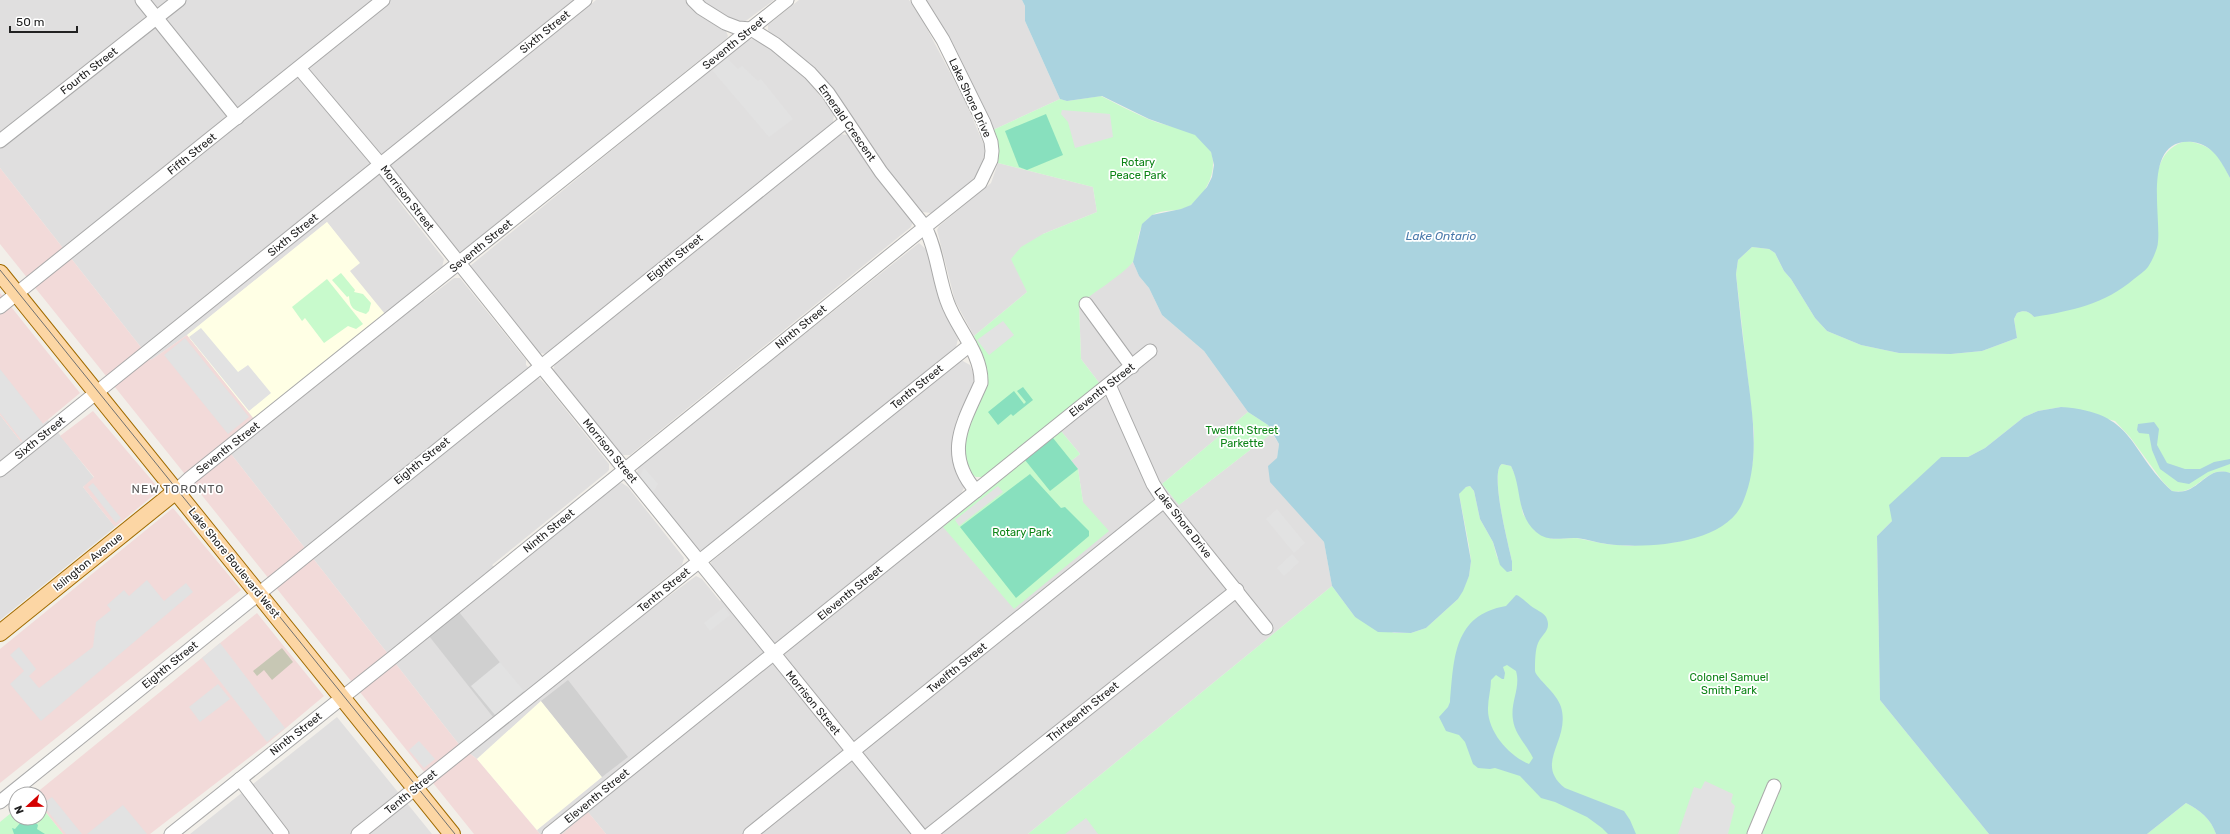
<svg xmlns="http://www.w3.org/2000/svg" width="2230" height="834" viewBox="0 0 2230 834" font-family="Rubik,sans-serif">
<style>
.residential{fill:#e0dfdf}
.commercial{fill:#f2dad9}
.education{fill:#ffffe5}
.religious{fill:#d0d0d0}
.construction{fill:#c7c7b4}
.park{fill:#c8facc}
.pitch{fill:#88e0be}
.parking{fill:#e2e2e2}
.water{fill:#aad3df;fill-rule:evenodd}
.lines{fill:none;stroke-linecap:round;stroke-linejoin:round}
.minor-casing{stroke:#a9a9a9;stroke-width:15}
.major-casing{stroke:#a06b00;stroke-width:18}
.minor{stroke:#fff;stroke-width:13}
.major{stroke:#fcd6a4;stroke-width:16}
.tram{stroke:#707070;stroke-width:1}
.labels{text-anchor:middle;dominant-baseline:central;stroke-width:3.5;stroke-linejoin:round;paint-order:stroke}
.street-label{font-size:11px;fill:#222;stroke:#fff}
.park-label{font-size:11px;fill:#0c8416;stroke:#fff}
.water-label{font-size:12px;font-style:italic;fill:#4a7aab;stroke:#fff}
.neighbourhood-label{font-size:12px;letter-spacing:1px;fill:#555;stroke:#fff}
</style>
<rect width="100%" height="100%" fill="#f2efe9"/>
<g class="residential">
<path d="M0,0H587L589,6L596,0H685L702,17L726,31L728,36L727,38L461,252L458,251L406,188L396,198L444,259L442,268L419,286L424,301L454,278H460L526,360V365L546,385L609,464V470L606,473L492,565L504,576L617,484L622,483L628,487L684,558L682,565L653,588L662,601L696,576L702,579L720,601L731,593L712,569L711,562L803,488L802,486L961,360L970,365L974,376L973,384L957,419L953,438V449L964,488L943,527L1083,502L1078,469L1071,461L1080,454L1061,431L1095,403L1106,397L1100,384L1081,359L1079,304L1133,262L1139,276L1149,288L1162,315L1204,351L1248,412L1162,484L1179,505L1272,433L1279,444L1277,458L1308,524L1324,542L1332,586L1028,834H606L588,812L562,834H540L537,830L602,777L541,701L477,759L461,747L224,445L350,270L359,263L327,222L187,335L151,360L0,168Z"/>
<path d="M701,0H774L743,23L722,14Z"/>
<path d="M799,0H909L924,23L966,103L984,145L985,155L980,172L974,180L932,213L922,212L896,183L768,30V25Z"/>
<path d="M926,0H1022L1025,6V21L1060,99L993,130L942,25Z"/>
<path d="M754,39L772,50L806,79L831,109L834,115L833,123L547,354L538,353L470,266L747,40Z"/>
<path d="M840,134L847,135L851,139L883,186L913,221L911,227L630,455H621L553,371L555,363Z"/>
<path d="M998,163L1093,187L1097,212L1043,234L1025,284L1027,292L974,336L955,301L937,230L939,226L991,183Z"/>
<path d="M919,243L928,251L941,305L958,339L956,347L705,549L702,551L696,549L636,475L639,466Z"/>
<path d="M0,415L21,442L48,420L94,478L83,487L115,527L0,620Z"/>
<path d="M337,717L432,834H190L253,784Z"/>
</g>
<g class="commercial">
<path d="M0,168L151,360L187,335L254,419L224,445L461,747L477,759L540,834H474L0,244Z"/>
<path d="M0,293L80,393L21,442L0,415Z"/>
<path d="M93,411L155,484V494L115,527L83,487L94,477L60,436Z"/>
<path d="M173,508L241,590L0,783V649Z"/>
<path d="M257,613L324,696L268,743L150,834H63L40,805V794H35Z"/>
<path d="M588,812L606,834H562Z"/>
</g>
<g class="education">
<path d="M327,222L360,263L350,271L385,314L254,419L187,335Z"/>
<path d="M541,701L602,777L537,830L477,759Z"/>
</g>
<g class="religious">
<path d="M459,612L524,692L493,717L429,636Z"/>
<path d="M568,680L628,757L602,777L541,701Z"/>
</g>
<path class="construction" d="M282,648L293,662L272,680L264,670L257,676L253,671Z"/>
<g class="park">
<path d="M1101,96C1117,104 1132,112 1148,119C1162,125 1179,127 1194,134C1225,149 1214,188 1191,205C1180,213 1162,208 1151,216C1132,230 1141,252 1132,263C1122,275 1093,293 1079,304L1081,359L1100,384L984,477H976C950,460 977,403 986,381L988,380L984,358L974,336L1027,292L1011,259L1021,247L1043,234L1097,212L1093,187L998,163L999,147L993,130L1060,99L1067,101Z"/>
<path d="M2186,141C2213,145 2219,155 2230,178V473C2205,464 2199,496 2172,491L2163,482L2130,437L2115,421L2061,407L2038,411L2024,417L1985,448L1968,457H1941L1892,521L1877,536L1880,700L1989,834H1028L1332,586L1355,617L1394,633H1411L1426,628L1458,599L1469,576L1471,561L1469,546L1459,494L1463,488L1470,486L1474,491L1480,519L1493,542L1497,557L1510,572L1512,571V561C1509,547 1489,471 1502,464L1511,466L1517,479L1523,514L1535,531L1552,539L1576,538L1606,544L1630,546L1677,542L1704,534L1750,472L1753,461L1754,433L1736,274L1738,260L1752,247L1769,249L1775,253L1784,271L1791,279L1815,318L1827,331L1861,345L1899,353L1951,354L1982,351L2017,338L2014,319L2017,313C2024,310 2029,311 2034,317L2158,243C2157,210 2144,152 2186,141Z"/>
<path d="M341,273L355,290L354,292L363,294L371,303L369,311L366,314C354,310 350,309 349,296L347,297L332,280Z"/>
<path d="M327,279L363,324L356,329L348,326L324,343L305,318L302,321L292,307Z"/>
<path d="M1248,412L1268,425L1272,433L1179,505L1162,484Z"/>
<path d="M1061,431L1080,454L1071,461L1078,469L1083,502L1109,531L1014,609L943,527Z"/>
<path d="M2186,803C2200,810 2211,819 2216,834H2147Z"/>
<path d="M40,805L63,834H0V822L16,809V818H40Z"/>
</g>
<g class="pitch">
<path d="M1046,114L1063,155L1027,170L1019,167L1005,131Z"/>
<path d="M1023,387L1033,400L1013,416L1011,414L998,425L988,412L1014,391L1024,404L1026,402L1017,391Z"/>
<path d="M1053,438L1078,469L1050,491L1025,460Z"/>
<path d="M1030,474L1061,508L1065,507L1089,531V536L1016,598L960,527Z"/>
<path d="M24,818L33,820L38,825L37,829L45,834H14L12,828L15,829L21,822L23,823Z"/>
</g>
<g class="parking">
<path d="M727,58L738,69L742,66L758,81L761,79L793,119L769,137L712,70Z"/>
<path d="M1062,110L1110,114L1113,137L1075,148L1068,122L1061,114Z"/>
<path d="M1003,321L1014,335L989,355L977,340Z"/>
<path d="M201,328L238,372L248,365L271,393L249,411L189,337Z"/>
<path d="M185,338L249,417L228,434L164,355Z"/>
<path d="M0,369L44,425L23,442L0,413Z"/>
<path d="M644,468L658,484L652,494L639,478Z"/>
<path d="M93,483L121,518L116,523L88,487Z"/>
<path d="M998,486L1003,492L959,526L955,520Z"/>
<path d="M1277,509L1305,543L1294,553L1266,519Z"/>
<path d="M1292,554L1299,562L1284,576L1277,568Z"/>
<path d="M147,580L164,601L186,583L193,592L41,721L10,684L24,671L10,655L19,647L36,669L29,676L39,688L93,647L96,622L111,610L107,605L124,590L129,596Z"/>
<path d="M724,607L730,615L710,631L704,623Z"/>
<path d="M220,643L285,728L267,742L202,658Z"/>
<path d="M500,662L524,691L495,715L471,686Z"/>
<path d="M218,684L230,699L200,722L189,707Z"/>
<path d="M419,741L435,759L424,768L409,750Z"/>
<path d="M1705,781L1733,794L1731,802L1735,806L1728,834H1678L1694,787L1701,789Z"/>
<path d="M52,797L82,834H66L42,804Z"/>
<path d="M123,805L147,834H87Z"/>
<path d="M1086,818L1098,834H1065Z"/>
</g>
<g class="water">
<path d="M1022,0H2230V178C2221,161 2213,145 2193,142C2142,136 2161,214 2158,242C2158,248 2152,261 2148,267C2145,271 2139,275 2134,279C2105,304 2071,311 2034,317C2029,311 2024,310 2017,313L2014,319L2017,338L1982,351L1951,354L1899,353L1861,345L1827,331L1815,318L1791,279L1784,271L1775,253L1769,249L1752,247L1738,260L1736,274C1739,303 1742,333 1746,362C1751,408 1762,457 1743,502C1726,545 1645,549 1607,544C1597,543 1587,539 1577,538C1562,537 1549,543 1536,532C1516,515 1522,487 1511,466L1502,464C1489,471 1509,547 1512,561V571L1507,572L1500,565L1493,542L1480,519L1474,491L1470,486L1466,487L1459,494L1471,561L1469,576L1463,591L1458,599L1426,628L1411,633L1378,632L1355,617L1332,586L1324,542L1270,482L1268,466L1277,458L1279,444L1268,425L1248,412L1204,351L1162,315L1149,288L1139,276L1133,262L1142,224L1152,215L1181,209L1191,205L1207,187L1212,177L1214,165L1211,152L1195,135L1149,119L1102,96L1067,101L1060,99L1025,21V6Z"/>
<path d="M2061,407C2136,412 2128,451 2172,491C2199,497 2205,464 2230,473V834H2216C2211,819 2200,810 2186,803L2147,834H1989L1880,700L1877,536L1892,521L1889,505L1941,457H1968L1985,448L2024,417L2038,411Z"/>
<path d="M2154,422L2159,429L2157,445L2167,463L2185,469H2200L2214,462L2230,459V464L2208,472L2189,484L2178,482L2160,469L2152,450L2149,434L2139,433L2137,430L2138,424Z"/>
<path d="M1516,595C1519,595 1527,603 1531,606C1535,609 1544,613 1546,617C1553,631 1540,634 1537,646C1535,653 1535,664 1535,671C1536,678 1557,693 1561,707C1571,741 1533,763 1565,788L1624,811L1630,820L1636,834H1608L1602,828L1587,817L1555,802L1541,798L1520,776L1495,768L1490,769L1478,768L1473,764L1465,742L1459,735L1446,731L1439,717L1448,707L1450,702C1454,659 1453,615 1506,606ZM1507,665L1516,671C1521,688 1510,702 1513,720C1515,735 1527,745 1533,758L1529,764C1509,756 1487,731 1488,708C1488,699 1491,689 1491,680L1496,675L1502,679H1504L1505,673L1503,667Z"/>
</g>
<g class="lines">
<defs>
<g id="minor">
<path d="M142,0L237,118"/>
<path d="M918,0L943,40L984,123L991,142L992,151L991,160L980,183L925,227C937,250 938,276 947,301C956,328 982,352 981,383C965,420 942,453 976,491"/>
<path d="M299,68L381,165L541,366L920,834"/>
<path d="M0,141L179,0"/>
<path d="M1086,304L1132,367"/>
<path d="M0,307L383,0"/>
<path d="M1109,385L1153,484L1164,501L1266,628"/>
<path d="M0,470L585,0"/>
<path d="M176,491L190,478L787,0"/>
<path d="M240,779L282,834"/>
<path d="M0,802L846,121"/>
<path d="M171,834L392,658L925,227L881,172L828,93L810,73L775,44L751,29L738,28L725,23L701,8L693,0"/>
<path d="M358,834L970,345"/>
<path d="M549,834L1150,351"/>
<path d="M750,834L1164,501"/>
<path d="M930,834L1237,590"/>
<path d="M1754,834L1774,786"/>
</g>
<g id="major">
<path d="M0,273L452,834"/>
<path d="M0,633L176,491"/>
</g>
</defs>
<use href="#minor" class="minor-casing"/>
<use href="#major" class="major-casing"/>
<use href="#minor" class="minor"/>
<use href="#major" class="major"/>
<path class="tram" d="M0,270L455,834"/>
</g>
<g class="labels">
<g class="street-label">
<text transform="translate(545 32) rotate(-39)">Sixth Street</text>
<text transform="translate(734 43) rotate(-39)">Seventh Street</text>
<text transform="translate(89 71) rotate(-38)">Fourth Street</text>
<text transform="translate(970 98) rotate(65)">Lake Shore Drive</text>
<text transform="translate(847 123) rotate(55)">Emerald Crescent</text>
<text transform="translate(192 154) rotate(-39)">Fifth Street</text>
<text transform="translate(407 198) rotate(52)">Morrison Street</text>
<text transform="translate(293 235) rotate(-39)">Sixth Street</text>
<text transform="translate(481 246) rotate(-39)">Seventh Street</text>
<text transform="translate(675 258) rotate(-39)">Eighth Street</text>
<text transform="translate(801 327) rotate(-39)">Ninth Street</text>
<text transform="translate(917 387) rotate(-39)">Tenth Street</text>
<text transform="translate(1102 390) rotate(-38)">Eleventh Street</text>
<text transform="translate(40 438) rotate(-39)">Sixth Street</text>
<text transform="translate(228 448) rotate(-38)">Seventh Street</text>
<text transform="translate(610 451) rotate(51)">Morrison Street</text>
<text transform="translate(422 461) rotate(-39)">Eighth Street</text>
<text transform="translate(1183 523) rotate(52)">Lake Shore Drive</text>
<text transform="translate(549 531) rotate(-39)">Ninth Street</text>
<text transform="translate(88 562) rotate(-39)">Islington Avenue</text>
<text transform="translate(234 563) rotate(51)">Lake Shore Boulevard West</text>
<text transform="translate(664 590) rotate(-39)">Tenth Street</text>
<text transform="translate(850 593) rotate(-39)">Eleventh Street</text>
<text transform="translate(170 665) rotate(-39)">Eighth Street</text>
<text transform="translate(957 668) rotate(-39)">Twelfth Street</text>
<text transform="translate(813 703) rotate(51)">Morrison Street</text>
<text transform="translate(1083 712) rotate(-39)">Thirteenth Street</text>
<text transform="translate(296 734) rotate(-38)">Ninth Street</text>
<text transform="translate(411 792) rotate(-39)">Tenth Street</text>
<text transform="translate(597 796) rotate(-39)">Eleventh Street</text>
</g>
<g class="park-label">
<text x="1138" y="162">Rotary<tspan x="1138" dy="13">Peace Park</tspan></text>
<text x="1242" y="430">Twelfth Street<tspan x="1242" dy="13">Parkette</tspan></text>
<text x="1022" y="532">Rotary Park</text>
<text x="1729" y="677">Colonel Samuel<tspan x="1729" dy="13">Smith Park</tspan></text>
</g>
<g class="water-label">
<text x="1441" y="236">Lake Ontario</text>
</g>
<g class="neighbourhood-label">
<text x="178" y="489">NEW TORONTO</text>
</g>
</g>
<g transform="translate(28 806) rotate(248)"><circle r="19" fill="#ffffff" stroke="#a7a7a7"/>
<path d="M0-3L7 15L0 10L-7 15Z" fill="#d40000"/>
<text y="-6" font-size="11" font-weight="bold" text-anchor="middle" fill="#222222">N</text>
</g>
<path d="M10 26v6h67v-6" fill="none" stroke="#222222" stroke-width="2"/>
<text x="16" y="26" font-size="12" fill="#222222" stroke="#ffffff" stroke-width="3" paint-order="stroke">50 m</text>
</svg>
